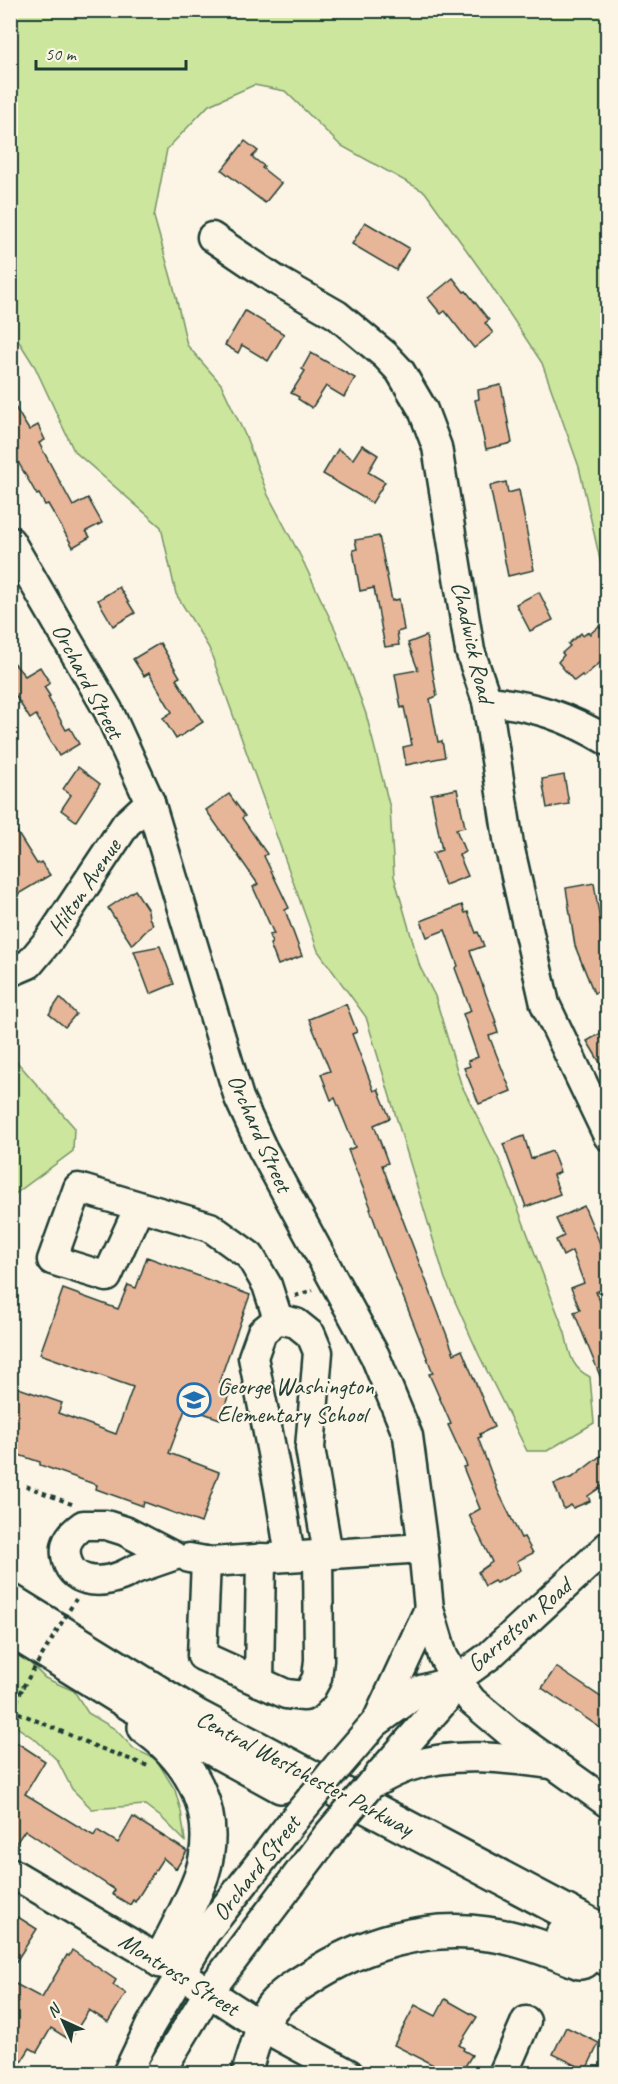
<svg xmlns="http://www.w3.org/2000/svg" width="618" height="2084" viewBox="0 0 618 2084" font-family="Caveat,sans-serif">
<style>
.green{fill:#cce69d;stroke:#769268;stroke-width:1.5}
.building{fill:#e7b598;stroke:#1f3d34;stroke-width:1.5}
.lines{fill:none;stroke-linecap:round;stroke-linejoin:round}
.minor-casing{stroke:#1f3d34;stroke-width:33}
.major-casing{stroke:#1f3d34;stroke-width:38}
.path{stroke:#1f3d34;stroke-width:4;stroke-dasharray:4.5 4.5;stroke-linecap:butt}
.minor{stroke:#fcf5e5;stroke-width:28}
.major{stroke:#fcf5e5;stroke-width:33}
.minor-bridge-casing{stroke:#1f3d34;stroke-width:33;stroke-linecap:butt}
.path-bridge{stroke:#1f3d34;stroke-width:4;stroke-dasharray:4.5 4.5;stroke-linecap:butt}
.minor-bridge{stroke:#fcf5e5;stroke-width:28}
.labels{text-anchor:middle;dominant-baseline:central;stroke-width:4.5;stroke-linejoin:round;paint-order:stroke}
.street-label{font-size:24px;fill:#1f3d34;stroke:#fcf5e5}
.poi-label{font-size:24px;fill:#1f3d34;stroke:#fcf5e5;text-anchor:start}
</style>
<rect width="100%" height="100%" fill="#fcf5e5"/>
<filter id="ink" filterUnits="userSpaceOnUse"><feTurbulence type="fractalNoise" baseFrequency=".0167" numOctaves="2"/><feDisplacementMap in="SourceGraphic" scale="12" xChannelSelector="R" yChannelSelector="G"/><feConvolveMatrix kernelMatrix="1 2 1 2 8 2 1 2 1" color-interpolation-filters="sRGB"/></filter>
<g filter="url(#ink)">
<g class="green">
<path d="M11,10L607,11V579L601,564L579,467L542,363L480,269L425,192L340,145L285,91L254,85L209,105L167,149L154,217L174,288L187,345L221,384L246,437L268,495L301,557L336,631L366,714L390,808L394,876L420,967L435,996L461,1084L502,1166L565,1333C570,1353 570,1367 590,1377L594,1423L547,1451H527L479,1355L445,1279L366,1017L318,951L209,648L176,594L161,527L74,451L35,367L11,329Z"/>
<path d="M11,1055L74,1127L73,1151L11,1197Z"/>
<path d="M10,1643L45,1678L74,1691L88,1713L115,1729L134,1749L156,1759L175,1790L181,1811L185,1841L162,1818L145,1805L92,1809L72,1789L57,1760L36,1740L11,1723Z"/>
</g>
<g class="building">
<path d="M245,141L258,151L252,157L264,166L262,168L281,183L265,203L222,170Z"/>
<path d="M365,222L409,248L396,270L352,244Z"/>
<path d="M453,278L464,292L466,291L489,320L485,323L493,333L474,348L445,311L441,314L428,298Z"/>
<path d="M245,311L284,334L268,361L242,345L238,353L225,345Z"/>
<path d="M311,353L355,378L344,397L326,386L312,408L298,399L299,397L291,393L305,371L302,369Z"/>
<path d="M501,385L512,443L486,449L475,400L479,399L478,390Z"/>
<path d="M10,399L29,430L38,425L45,440L39,443L73,506L88,498L102,523L86,531L90,537L73,547L48,504L45,505L39,494L37,495L18,462L10,465Z"/>
<path d="M362,445L378,455L368,472L385,482L372,503L323,474L338,449L353,459Z"/>
<path d="M506,482L508,493L519,490L534,570L508,576L490,486Z"/>
<path d="M379,536L392,601L399,599L404,630L397,632L399,645L385,647L374,588L360,591L353,550L357,549L355,540Z"/>
<path d="M119,587L135,613L113,626L98,600Z"/>
<path d="M539,592L553,620L530,631L516,604Z"/>
<path d="M599,626L608,636V656L583,677L582,675L574,681L558,662L564,655L562,653L570,646L568,644L581,633L583,636L588,632L590,634Z"/>
<path d="M426,636L437,696L430,699L438,742L442,741L445,757L406,765L403,747L412,745L404,707L401,708L395,674L418,670L408,643Z"/>
<path d="M160,643L180,677L176,679L203,722L176,739L163,718L172,712L149,673L144,676L133,659Z"/>
<path d="M10,659L25,676L40,667L50,683L44,687L50,696L48,697L66,730L70,728L79,744L59,756L36,715L30,719L10,687Z"/>
<path d="M78,767L100,784L76,821L61,810L71,795L63,789Z"/>
<path d="M564,775L569,804L547,808L542,779Z"/>
<path d="M457,789L465,827L456,829L465,852L459,855L468,876L445,885L433,853L442,850L431,794Z"/>
<path d="M229,794L245,816L242,818L267,854L264,856L289,908L285,910L302,956L278,965L270,944L272,943L269,935L274,934L253,887L258,884L206,810Z"/>
<path d="M10,821L37,864L41,862L50,875L10,899Z"/>
<path d="M594,883L601,927L608,944V988L594,993L575,946L566,888Z"/>
<path d="M135,890L148,910L149,918L153,924L132,945L108,908Z"/>
<path d="M462,905L465,913L468,912L476,933L478,932L484,946L470,951L496,1022L495,1023L498,1033L489,1036L511,1091L479,1104L464,1068L470,1066L468,1061L478,1057L463,1014L471,1011L455,968L458,966L445,930L427,937L421,921Z"/>
<path d="M160,946L174,984L150,994L134,951Z"/>
<path d="M60,998L76,1014L65,1027L49,1014Z"/>
<path d="M346,1004L357,1032L352,1034L374,1091L378,1089L390,1118L374,1125L388,1163L382,1165L454,1354L462,1350L494,1427L480,1434L481,1437L478,1438L498,1491L521,1538L524,1537L533,1553L517,1561L521,1570L496,1583L494,1581L485,1586L478,1572L492,1562L469,1515L480,1509L463,1467L467,1466L448,1425L451,1424L429,1374L433,1373L384,1248L370,1209L371,1208L348,1150L355,1147L335,1098L331,1100L321,1074L330,1071L309,1019Z"/>
<path d="M608,1029V1076L587,1041Z"/>
<path d="M524,1136L531,1159L552,1151L560,1172L553,1175L560,1194L526,1207L503,1144Z"/>
<path d="M584,1206L608,1262V1287L596,1292L608,1320L607,1393L574,1312L580,1310L571,1288L584,1283L572,1251L563,1256L556,1240L564,1236L556,1219Z"/>
<path d="M147,1257L250,1295L219,1382L232,1386L220,1419L186,1407L169,1453L219,1472L201,1523L144,1502L143,1506L96,1489L97,1485L40,1465V1462L10,1452V1385L62,1403L58,1413L116,1434L133,1387L40,1354L63,1289L118,1309L128,1285L136,1288Z"/>
<path d="M608,1450V1482L588,1496L590,1501L573,1508L571,1505L564,1509L554,1484L573,1477Z"/>
<path d="M556,1667L608,1702V1733L542,1688Z"/>
<path d="M10,1738L45,1761L25,1794L94,1836L97,1830L118,1843L133,1817L187,1851L176,1869L163,1858L135,1902L133,1900L130,1905L112,1894L115,1890L25,1830L10,1852Z"/>
<path d="M18,1917L37,1929L10,1971V1929Z"/>
<path d="M72,1950L116,1980L113,1985L126,1993L108,2022L89,2010L70,2040L51,2028L37,2052L30,2048L14,2073H10V1981L42,1998L67,1955L69,1956Z"/>
<path d="M445,1999L477,2017L459,2045L464,2048L463,2050L472,2055L461,2073H449L394,2045L415,2005L436,2016Z"/>
<path d="M566,2027L599,2043L586,2070L553,2054Z"/>
</g>
<g class="lines">
<defs>
<g id="minor">
<path d="M212,237L276,280L337,315L385,355L400,371L423,410L437,447L470,651L487,701L509,845L545,1004L608,1136"/>
<path d="M10,541L108,710L150,802L239,1098L262,1148L375,1356L408,1436L423,1548L429,1609L443,1656L456,1680L472,1701L510,1733L608,1803"/>
<path d="M487,701C533,705 568,717 608,741"/>
<path d="M10,964L15,970L29,964L49,940L126,824L150,802"/>
<path d="M139,1207L107,1277L52,1260L78,1188L210,1227L250,1256L267,1285L278,1319"/>
<path d="M83,1525H106L125,1531L173,1556C161,1560 150,1564 138,1568C132,1570 127,1574 121,1576C100,1584 69,1584 66,1555C64,1541 72,1533 83,1525Z"/>
<path d="M290,1556L279,1488L253,1357L262,1332L278,1319L296,1323L311,1335L318,1352L310,1448L328,1554"/>
<path d="M189,1558L211,1562L423,1548"/>
<path d="M206,1561L202,1656L286,1694L304,1696L311,1689L317,1678L319,1660L318,1555"/>
<path d="M259,1682L261,1558"/>
<path d="M378,1719L429,1609"/>
<path d="M338,1766L375,1723L421,1690L456,1680L489,1656L608,1546"/>
<path d="M378,1776L444,1701L456,1680"/>
<path d="M370,1785C382,1779 395,1771 408,1767C453,1751 505,1758 551,1764"/>
<path d="M10,1872L161,1961L261,2026L349,2074"/>
<path d="M127,2074L150,2026L205,1933L295,1818"/>
<path d="M159,2074L208,1993L327,1836"/>
<path d="M246,2074L261,2026"/>
<path d="M503,2074L526,2021"/>
</g>
<g id="major">
<path d="M10,1601L196,1716L608,1934"/>
<path d="M10,1629L131,1704L281,1786"/>
<path d="M145,1727C193,1762 221,1814 202,1874C193,1901 173,1935 161,1961"/>
<path d="M563,1935L608,1959"/>
<path d="M261,2026C265,2019 268,2012 273,2006C283,1994 296,1986 309,1978C361,1944 426,1924 488,1934C519,1938 550,1950 580,1962L584,1961"/>
</g>
</defs>
<use href="#minor" class="minor-casing"/>
<use href="#major" class="major-casing"/>
<g class="path">
<path d="M295,1296L313,1290"/>
<path d="M26,1486L74,1505"/>
<path d="M10,1709L97,1747L148,1766"/>
<path d="M13,1710L23,1687"/>
</g>
<use href="#minor" class="minor"/>
<use href="#major" class="major"/>
<defs>
<g id="minor-bridge">
<path d="M295,1818L338,1766"/>
<path d="M327,1836L370,1785"/>
</g>
</defs>
<use href="#minor-bridge" class="minor-bridge-casing"/>
<path class="path-bridge" d="M23,1687L76,1599"/>
<use href="#minor-bridge" class="minor-bridge"/>
</g>
</g>
<defs>
<symbol id="school-ring" viewBox="-11 -11 22 22"><circle r="9.5" fill="#fcf5e5" stroke="#1f6fb2" stroke-width="1.5"/><path d="M0-5L7-2L0 1L-7-2ZM-4 1L0 2.5L4 1V4Q0 6-4 4Z" fill="#1f6fb2"/></symbol>
</defs>
<g fill-rule="evenodd">
<use href="#school-ring" x="175" y="1381" width="38" height="38"/>
</g>
<g class="labels">
<g class="street-label">
<text transform="translate(473 642) rotate(77)">Chadwick Road</text>
<text transform="translate(88 681) rotate(62)">Orchard Street</text>
<text transform="translate(84 887) rotate(-56)">Hilton Avenue</text>
<text transform="translate(260 1133) rotate(66)">Orchard Street</text>
<text transform="translate(519 1625) rotate(-41)">Garretson Road</text>
<text transform="translate(305 1773) rotate(28)">Central Westchester Parkway</text>
<text transform="translate(256 1868) rotate(-52)">Orchard Street</text>
<text transform="translate(179 1974) rotate(32)">Montross Street</text>
</g>
<g class="poi-label">
<text x="217" y="1386">George Washington<tspan x="217" dy="28">Elementary School</tspan></text>
</g>
</g>
<rect width="618" height="2084" fill="none" stroke="#fcf5e5" stroke-width="36"/>
<rect x="18" y="18" width="582" height="2048" fill="none" stroke="#1f3d34" stroke-width="2" filter="url(#ink)"/>
<g transform="translate(63 2021) rotate(315)" stroke="#fcf5e5" stroke-width="4.5" paint-order="stroke">
<path d="M0-4.5L10 22L0 15L-10 22Z" fill="#1f3d34"/>
<text y="-9" font-size="16" font-weight="bold" text-anchor="middle" fill="#1f3d34">N</text>
</g>
<path d="M36 60v9h150v-9" fill="none" stroke="#1f3d34" stroke-width="3"/>
<text x="45" y="60" font-size="18" fill="#1f3d34" stroke="#fcf5e5" stroke-width="4.5" paint-order="stroke">50 m</text>
</svg>
